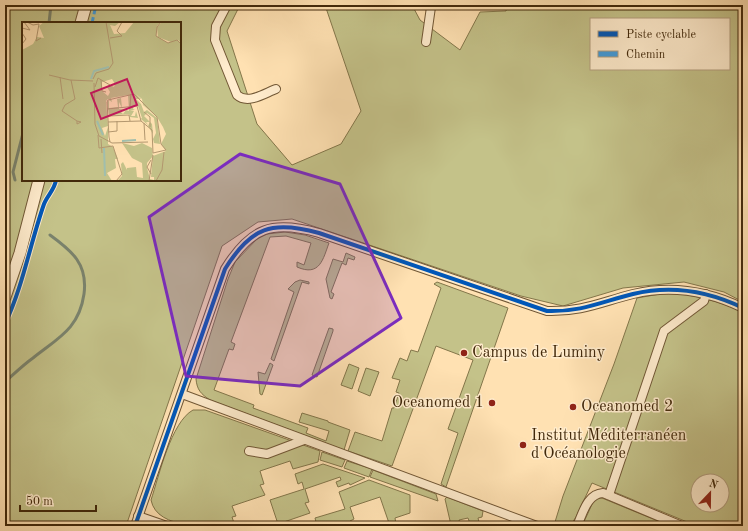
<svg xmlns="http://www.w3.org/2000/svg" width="748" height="531" viewBox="0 0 748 531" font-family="'Old Standard TT',serif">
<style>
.green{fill:#c4c289;stroke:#83764a;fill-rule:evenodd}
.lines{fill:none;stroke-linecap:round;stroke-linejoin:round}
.stream{stroke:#7a826c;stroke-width:3}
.minor-casing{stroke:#715735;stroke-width:10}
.tertiary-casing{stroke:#715735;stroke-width:13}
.minor{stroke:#ffeccd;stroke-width:8}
.tertiary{stroke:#ffeccd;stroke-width:11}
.quiet{stroke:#3f9cde;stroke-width:3;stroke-dasharray:6 3;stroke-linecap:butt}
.cycleway-casing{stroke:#ffeccd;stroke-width:6}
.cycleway{stroke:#0057b8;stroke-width:4}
.marked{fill:#7b2cbf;fill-opacity:0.2;stroke:#7b2cbf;stroke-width:3;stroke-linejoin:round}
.poi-dot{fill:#8f2418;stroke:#ffeccd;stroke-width:1.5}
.labels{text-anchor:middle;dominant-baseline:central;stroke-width:3;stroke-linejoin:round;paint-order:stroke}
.poi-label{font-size:16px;fill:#42290b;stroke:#ffeccd;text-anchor:start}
.inset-river{fill:none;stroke:#a0bead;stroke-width:2}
.inset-road{fill:none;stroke:#b3976f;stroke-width:1}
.view{fill:#c2185b;fill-opacity:0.15;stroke:#c2185b;stroke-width:2}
.inset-edge{fill:none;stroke:#42290b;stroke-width:2}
</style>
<rect width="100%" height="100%" fill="#ffe1b2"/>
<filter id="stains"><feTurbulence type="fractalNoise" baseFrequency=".005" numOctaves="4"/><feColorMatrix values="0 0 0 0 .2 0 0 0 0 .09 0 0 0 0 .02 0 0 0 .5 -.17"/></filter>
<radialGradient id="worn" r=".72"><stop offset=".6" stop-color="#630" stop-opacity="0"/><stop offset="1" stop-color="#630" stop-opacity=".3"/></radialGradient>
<g class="green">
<path d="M5,5H240L227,31L257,124L292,165L341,144L361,111L325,5H412L420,20L460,50L480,12L506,11L507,5H743V302L724,292L684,282L623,288L563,306L521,296L292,219L258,222L222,246L126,526H5ZM591,19H729V69H591ZM23,23H180V180H23Z"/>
<path d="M285,232L305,235L329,243C323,259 320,277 297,267V262L304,265L311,243L286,236L270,237L231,342L235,344L233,350L229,349L214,390L254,405L253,408L308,428L306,433L326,441L329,431L299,422L302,413L328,421V422L350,430L344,450L210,400C201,394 197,390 196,379L228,279L235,262L257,239L267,234Z"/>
<path d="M346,253L355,257L354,260L348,258L346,265L342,263L331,292L334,294L332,299L330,298L326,279L333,259L343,262Z"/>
<path d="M300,280L309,282V284L302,282L274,361L271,359L294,292L288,289L295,282Z"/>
<path d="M437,282L508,308L446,487L441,484L458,433L448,429L473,360L436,346L392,466L348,451L355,432L382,441L392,408H394L399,393L396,392L400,380L392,378L400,358L407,361L411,350L418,352L441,288L434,284Z"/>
<path d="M666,293C694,294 718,301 743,312V526H697L592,483L576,517L570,526H559L555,522L563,496L614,364L637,298ZM698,481H722V505H698Z"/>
<path d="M329,328L333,329V331L317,377L312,375Z"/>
<path d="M270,363L273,365L262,395L260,394L258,372L265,374Z"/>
<path d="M349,364L359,368L352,389L341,385Z"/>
<path d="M366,368L379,372L370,396L358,391Z"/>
<path d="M193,410H205L320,451L318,462L293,469L290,461L260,471L264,484L260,485L265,495L232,506L236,516L232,517L235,526C212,526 157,531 151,500C159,476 171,422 193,410Z"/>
<path d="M322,452L345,460L342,467L320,460Z"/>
<path d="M347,461L372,469L369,477L344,468Z"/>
<path d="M323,464L365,478L350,485L349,483L338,487L336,482L341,480L340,477L305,489L309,502L305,503L310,513L278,524L270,500L304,489L302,482L298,484L295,474Z"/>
<path d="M373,470L436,494L438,501L370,477Z"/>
<path d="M369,480L410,495V513L395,518L396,524L390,526L380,497L350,507L354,519L350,521L354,526H317L315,518L345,509L339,492Z"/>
<path d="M447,497L483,511L482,517L478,518L480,526H471L468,518L459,520L461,526L451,525L445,499Z"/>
<path d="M598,498H602L670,526H582L594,500Z"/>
</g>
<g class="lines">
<g class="stream">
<path d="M49,23L51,5"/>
<path d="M15,180L13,172L23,133"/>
<path d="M5,382C14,374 23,365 33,358C58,338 79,329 84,294C88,264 72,251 50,235"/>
</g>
<defs>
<g id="minor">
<path d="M227,5L216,26L215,40L237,95C248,105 265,93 276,89"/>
<path d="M426,42L431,7L428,5"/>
<path d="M182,394L537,526"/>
<path d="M249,451L267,454L304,440"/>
<path d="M609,495L664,331L704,301L706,294"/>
<path d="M138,516L167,526"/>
<path d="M135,526L225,269C251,227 272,220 319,233L547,311C582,312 601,302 633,294C671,285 708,291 743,308"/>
<path d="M577,526C583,513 587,494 603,493L682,526"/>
</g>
<g id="tertiary">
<path d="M81,23L86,5"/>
<path d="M5,297L20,253L39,180"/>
</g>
</defs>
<use href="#minor" class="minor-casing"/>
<use href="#tertiary" class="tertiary-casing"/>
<use href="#minor" class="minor"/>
<use href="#tertiary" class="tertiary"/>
<path class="quiet" d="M92,23L96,5"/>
<defs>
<g id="cycleway">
<path d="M5,324C23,286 30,244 44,204C47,196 55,189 56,180"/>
<path d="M135,526L225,269C251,227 272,220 319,233L547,311C582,312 601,302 633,294C671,285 708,291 743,308"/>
</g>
</defs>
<use href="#cycleway" class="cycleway-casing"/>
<use href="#cycleway" class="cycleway"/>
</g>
<path class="marked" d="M240,154L340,184L401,318L300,386L186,376L149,217Z"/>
<g class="poi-dot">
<circle cx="464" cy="353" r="4"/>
<circle cx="492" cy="403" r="4"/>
<circle cx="573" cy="407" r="4"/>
<circle cx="523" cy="445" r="4"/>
</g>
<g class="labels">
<g class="poi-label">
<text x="472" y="353">Campus de Luminy</text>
<text x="484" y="403" text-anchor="end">Oceanomed 1</text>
<text x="581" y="407">Oceanomed 2</text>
<text x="531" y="436">Institut Méditerranéen<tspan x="531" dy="18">d'Océanologie</tspan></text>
</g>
</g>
<g transform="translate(22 22)">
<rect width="159" height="159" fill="#ffe1b2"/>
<path d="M22,0H98L93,4L88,3L92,12L103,11L112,0H139L135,4L134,14L146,21L155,18L159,22V159H95L100,154L99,142L101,140L105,148V146L114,145L115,155L121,156L120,141L110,136L100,121L112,124L120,121L130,126L131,134L144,129L139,122L144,112L141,105L135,95L121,83L120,77L114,72L119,77H114L119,82L122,90L125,88L135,96L138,122L132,121L131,117L134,111L132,96L125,91L122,94L130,102L131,112L126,104L128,100H124L126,103L119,97L117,98L120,96L116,84L112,83L111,87L113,88H108L112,89L109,94H113L114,89L116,96L108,95L107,92L87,93L85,80L89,77H86L84,79L86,104L80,106L83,114L86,105V122L91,125L96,137H93L94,146L85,151L90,159H0V28L11,22L15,15L22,16L17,4ZM90,57L93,62L92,65L88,63L85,65L88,70L86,74L80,69V60ZM106,73L107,89L104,88L101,92L98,89L104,87H97V80L100,86L99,76L95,77L96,85L87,86V78L90,80L89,76ZM131,134L129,155H132V158L128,157L125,146V141ZM140,0H159V21L156,18L149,20L136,15L135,5Z" fill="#c4c289" fill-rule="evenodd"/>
<path class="inset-river" d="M69,57L72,49L87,45M75,99L81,113M100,119L114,118M82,126L83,154"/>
<path class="inset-road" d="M5,0L11,3L17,2M139,0L135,5L134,14L146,21L155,18L159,22M17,2L14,19L19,16M0,6L8,8L2,0M0,11L4,17L0,22M88,16L100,14L95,9L100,0M27,53L48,58L71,59M38,55L41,77M71,57L74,51L87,47L91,41L84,0M49,58L53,77L43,83L40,89L55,99V102L59,100L55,99M79,58L80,69L84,70M72,61L73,102L77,114L90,121L126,120M73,65L76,56L88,63M108,84L109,72M85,87L115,84L119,99M122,90L128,95V105M86,94L107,93L108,99M86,100L119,99L130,108L131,131L144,128L139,122L135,95L112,72L86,78L85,80L87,115L88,120M122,101L123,118M86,110L95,109V99M76,113L77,126L91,124M79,117L80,131M91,124L100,152L94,159M129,152L125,145L129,138M127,159L131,133M134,159L140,148L142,130"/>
<path class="view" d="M105,57L115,83L79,97L69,71Z"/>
<rect width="159" height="159" class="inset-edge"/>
</g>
<rect width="748" height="531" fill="none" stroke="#ffe1b2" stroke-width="20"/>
<rect x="6" y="6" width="736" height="519" fill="none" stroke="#42290b" stroke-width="2"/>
<rect x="10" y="10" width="728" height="511" fill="none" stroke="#42290b"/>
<rect x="590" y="18" width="140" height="52" fill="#ffeccd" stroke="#b39e7f"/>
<rect x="598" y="31" width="20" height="6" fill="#0057b8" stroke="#b39e7f"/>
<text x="626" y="38" font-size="12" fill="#42290b">Piste cyclable</text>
<rect x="598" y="51" width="20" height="6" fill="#3f9cde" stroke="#b39e7f"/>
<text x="626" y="58" font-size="12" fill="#42290b">Chemin</text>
<g transform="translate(710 493) rotate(22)"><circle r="19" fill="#ffeccd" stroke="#b39e7f"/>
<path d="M0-3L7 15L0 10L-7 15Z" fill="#8f2418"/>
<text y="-6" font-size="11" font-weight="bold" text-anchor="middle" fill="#42290b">N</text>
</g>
<path d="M20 505v6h76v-6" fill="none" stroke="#42290b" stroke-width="2"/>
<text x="26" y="505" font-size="12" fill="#42290b" stroke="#ffeccd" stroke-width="3" paint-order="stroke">50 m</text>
<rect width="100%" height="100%" filter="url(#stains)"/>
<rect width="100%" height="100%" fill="url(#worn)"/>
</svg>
